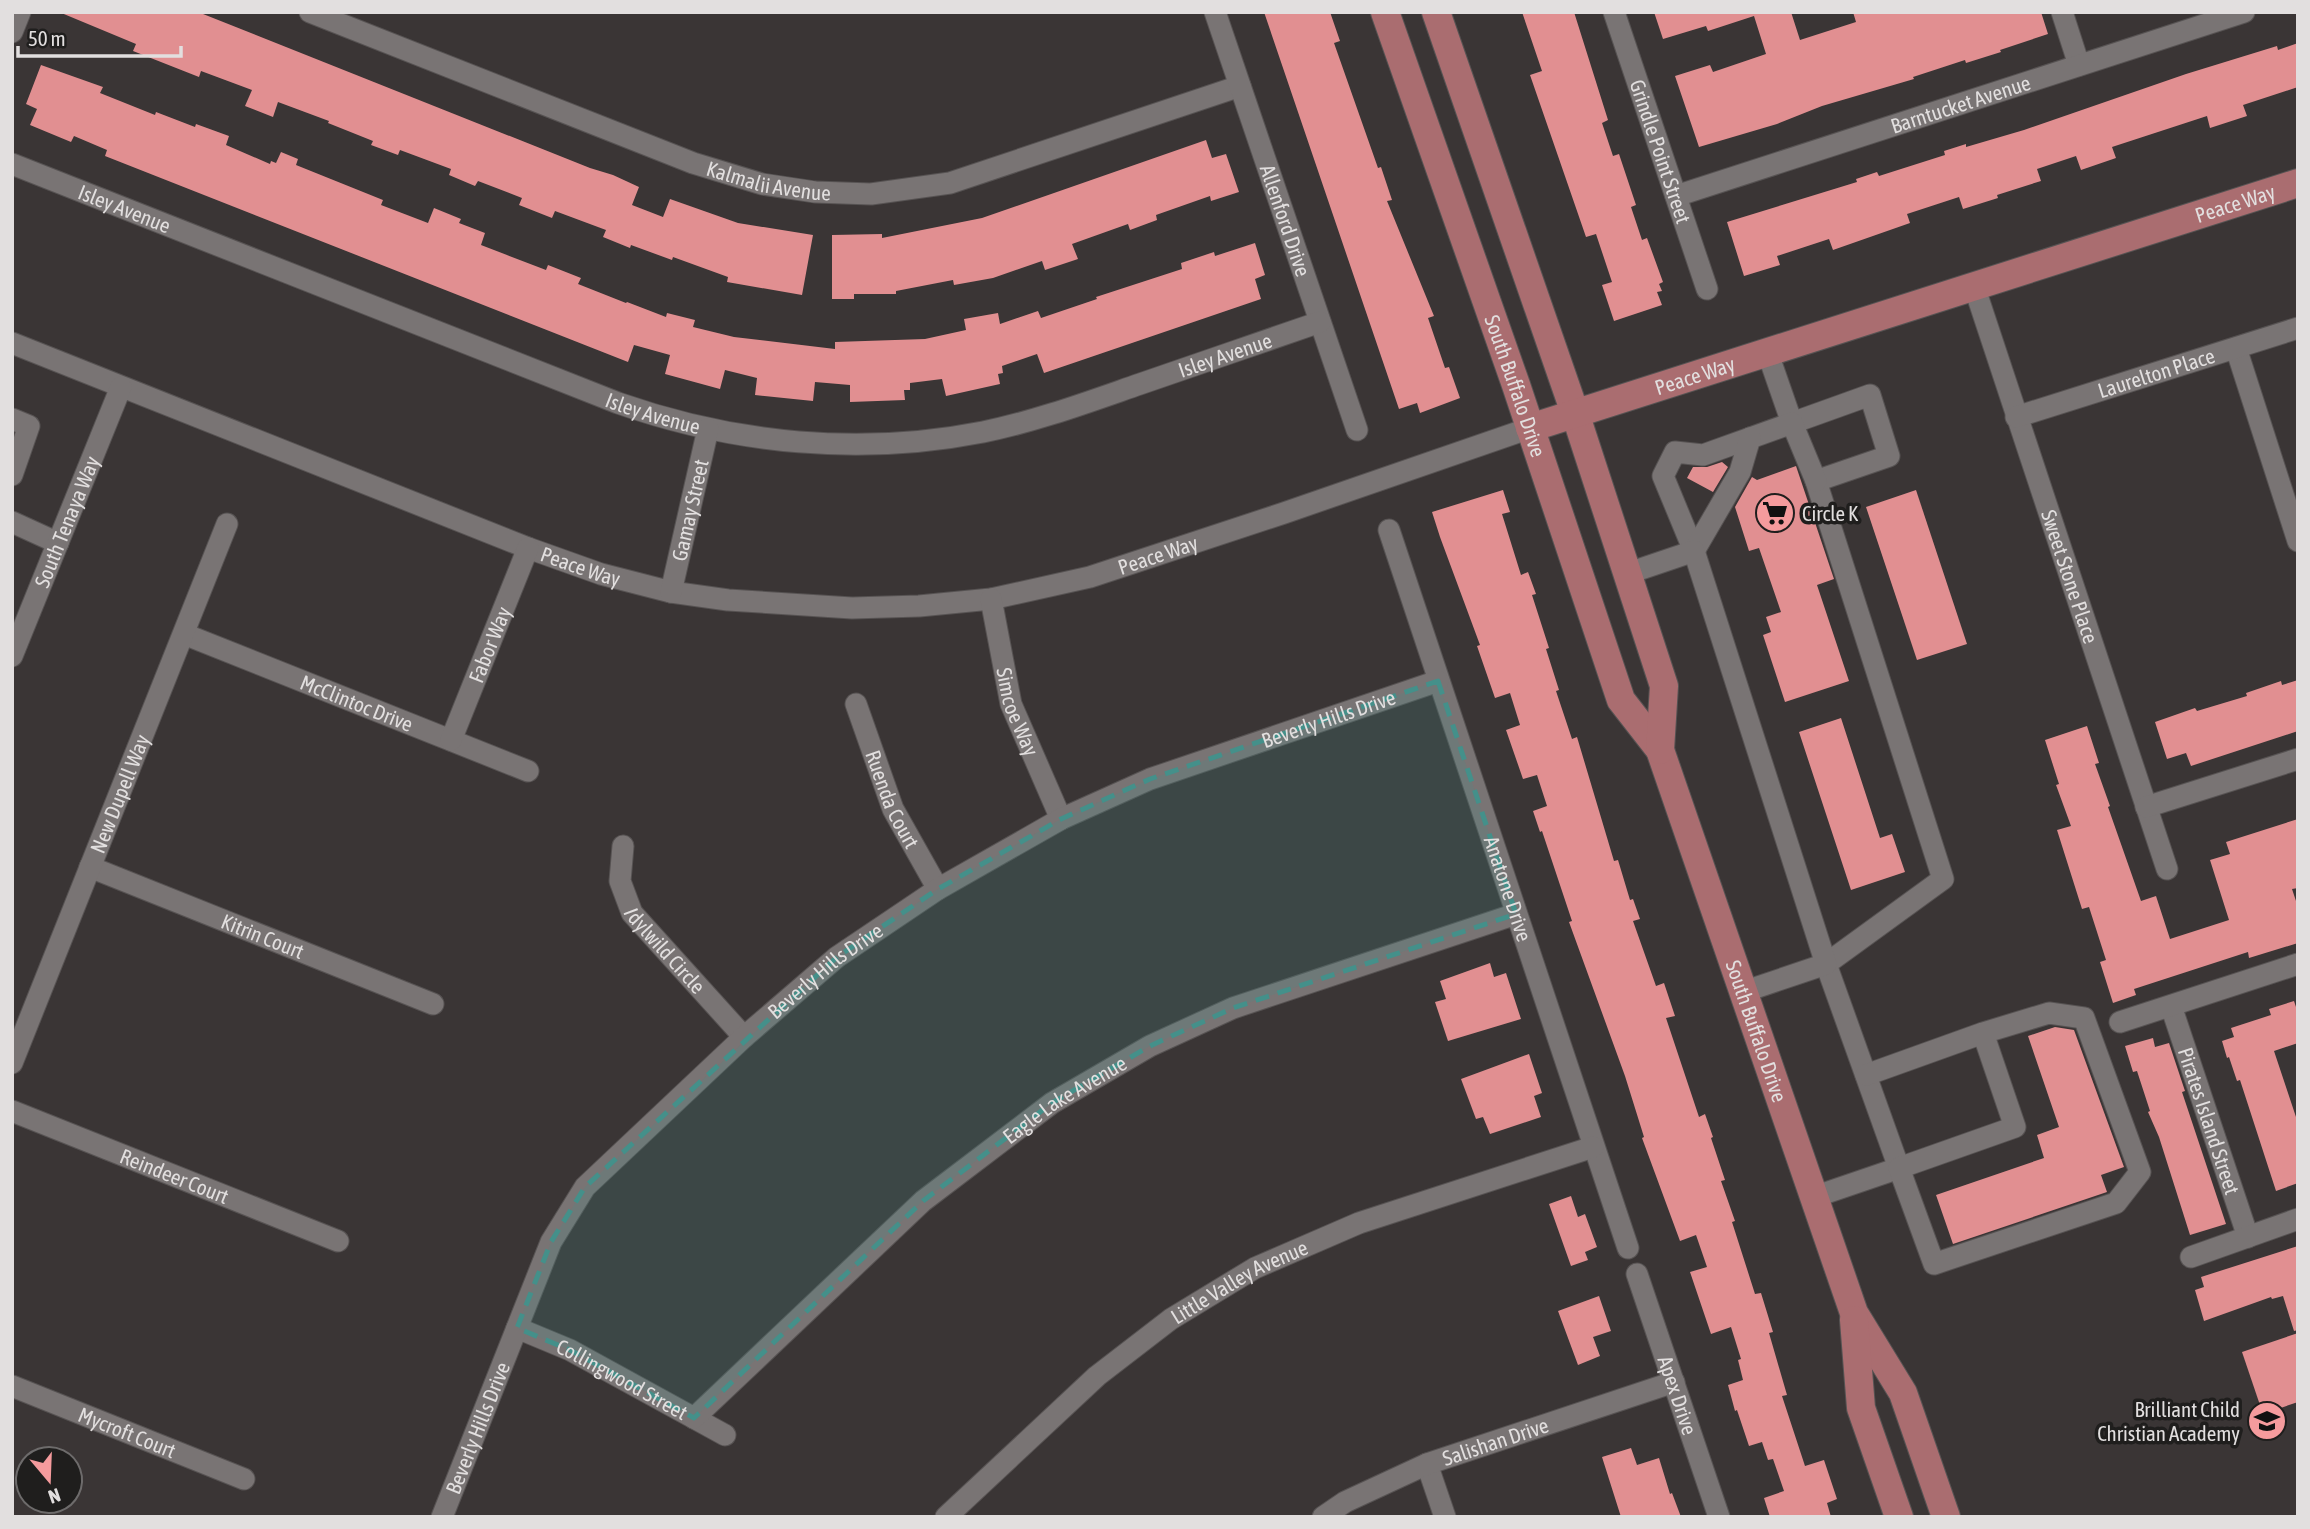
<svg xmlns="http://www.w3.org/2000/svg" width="2310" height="1529" viewBox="0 0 2310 1529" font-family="'Asap Condensed',sans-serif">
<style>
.building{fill:#e18f91}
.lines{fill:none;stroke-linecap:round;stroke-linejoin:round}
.minor-casing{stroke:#575353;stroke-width:23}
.major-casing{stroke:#575353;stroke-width:30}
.minor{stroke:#797474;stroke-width:21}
.major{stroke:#aa6d70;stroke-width:28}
.marked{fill:#44908a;fill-opacity:0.2;stroke:#44908a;stroke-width:5;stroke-dasharray:14 9;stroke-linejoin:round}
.labels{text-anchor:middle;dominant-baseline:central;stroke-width:7;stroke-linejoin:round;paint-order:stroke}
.street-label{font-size:21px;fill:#e2dfdf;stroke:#1f1e1d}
.poi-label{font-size:21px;fill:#e2dfdf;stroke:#1f1e1d;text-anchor:start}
</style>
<rect width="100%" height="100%" fill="#3a3535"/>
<g class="building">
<path d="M59,12H198L590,168L613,175L639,187L632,205L663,217L670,199L738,223L813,235L802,295L727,282L728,277L673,257L672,260L631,245L630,248L603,237L606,230L555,211L552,218L519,205L522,198L478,181L475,186L449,175L451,169L400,150L398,155L371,145L373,141L328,123L329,121L278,102L273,117L245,106L252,90L201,71L199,77L133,51L136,44Z"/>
<path d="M1264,12H1330L1340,41L1334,43L1378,168L1381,167L1392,200L1387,201L1434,316L1428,318L1445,368L1449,367L1460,398L1420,413L1417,403L1399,409Z"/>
<path d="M1522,12H1574L1608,120L1602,123L1613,156L1619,154L1636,205L1631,207L1642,240L1647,238L1663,282L1659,284L1662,291L1657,292L1662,305L1614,321L1602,285L1612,282L1596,234L1586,237L1530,75L1542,71Z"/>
<path d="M1654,12H1791L1800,40L1856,22L1853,12H2041L2048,34L2000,50L2001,52L1966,63L1965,60L1913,77L1914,79L1822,106L1777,124L1699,147L1675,76L1710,65L1713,72L1766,54L1754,16L1708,31L1706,26L1663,39Z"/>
<path d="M2298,43V87L2243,105L2247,116L2210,128L2207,116L2112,147L2116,158L2081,170L2076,156L2037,169L2041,181L1997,195L1998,198L1963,209L1959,197L1907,214L1910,223L1833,250L1829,239L1777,256L1780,265L1744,276L1727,222L1857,182L1856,179L1877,172L1879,176L1945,155L1944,151L1966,144V147L2024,130L2186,74L2277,46L2278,50Z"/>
<path d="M41,65L103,87L100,93L155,115L156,112L195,127L196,124L229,136L226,145L270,164L271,161L276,163L281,152L298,159L296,165L383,200L381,205L428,223L434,208L461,219L459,223L485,233L481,245L546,270L548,265L581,278L578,284L626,303L627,302L666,317L667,313L695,320L693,327L734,337L835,349V342L925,339L966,330L964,319L998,313L1000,324L1038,311L1041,318L1097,299L1096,297L1182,269L1181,263L1214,252L1215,256L1255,243L1265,275L1255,279L1261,299L1044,373L1037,354L1002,366L1003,373L998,374L1000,384L946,396L942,379L910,383V390H904L905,400L850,402V385L815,382L813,401L755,395L757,378L725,370L720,389L665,374L670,355L634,345L628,362L105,156L107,150L74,136L71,142L30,125L37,109L26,104Z"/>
<path d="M1206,140L1212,158L1226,154L1239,192L1211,201L1210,196L1156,215L1157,220L1130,230L1128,224L1072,244L1078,259L1045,270L1042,261L993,278L954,285L953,280L896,291V294H854V299H832V235L882,234V238L982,218Z"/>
<path d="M1722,462L1728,467L1713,492L1687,478L1693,467H1707Z"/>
<path d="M1796,466L1834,579L1817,585L1849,681L1785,702L1763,635L1771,632L1766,617L1781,612L1759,548L1749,551L1735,507L1752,477L1757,480Z"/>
<path d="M1503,490L1510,512L1502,514L1521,575L1528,572L1536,594L1532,595L1549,648L1546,649L1559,690L1556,691L1572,739L1577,737L1614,861L1618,860L1630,900L1633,899L1640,919L1633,921L1656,986L1664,983L1675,1016L1666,1018L1699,1117L1705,1114L1713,1137L1711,1138L1725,1180L1721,1181L1735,1221L1732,1222L1755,1294L1761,1293L1773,1332L1769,1333L1787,1395L1782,1396L1805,1466L1824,1460L1837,1499L1827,1503L1831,1517H1770L1764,1498L1784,1491L1773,1459L1768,1460L1762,1442L1749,1446L1737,1410L1735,1411L1728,1385L1743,1380L1738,1360L1741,1359L1731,1327L1711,1334L1690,1272L1707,1267L1696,1235L1680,1241L1642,1138L1644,1137L1625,1076L1569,922L1572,921L1542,831L1540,832L1533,811L1547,806L1537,775L1523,779L1506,730L1520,725L1510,693L1495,698L1477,646L1480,645L1440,537L1432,512Z"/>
<path d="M1916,490L1967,644L1917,660L1866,507Z"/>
<path d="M2298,680V731L2191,766L2186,753L2167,759L2155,722L2195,708L2197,711L2247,696L2246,693L2281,681L2282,685Z"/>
<path d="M1841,718L1880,838L1892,834L1905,872L1851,890L1799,732Z"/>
<path d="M2087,726L2099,763L2095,764L2110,806L2108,807L2141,901L2156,896L2170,939L2229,920L2210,860L2230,854L2226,842L2298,819V888L2292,889L2298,907V943L2249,958L2248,952L2134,989L2136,995L2113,1003L2100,962L2106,960L2089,907L2082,909L2057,830L2071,826L2056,785L2059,784L2045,740Z"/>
<path d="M1490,963L1494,977L1506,973L1521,1019L1448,1041L1435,1002L1446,999L1440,981Z"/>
<path d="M2294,1001L2298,1013V1043L2274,1051L2298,1123V1183L2276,1191L2240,1080L2237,1081L2229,1057L2227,1058L2222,1041L2234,1037L2231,1028L2271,1015L2269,1009Z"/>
<path d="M2055,1027L2074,1030L2124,1167L2101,1175L2107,1192L1953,1244L1936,1195L2044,1158L2037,1135L2059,1127L2028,1036Z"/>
<path d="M2153,1038L2155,1047L2169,1043L2185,1091L2182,1092L2226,1224L2190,1235L2159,1137L2148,1112L2150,1111L2137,1071L2133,1072L2125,1046Z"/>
<path d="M1529,1054L1542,1093L1534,1096L1541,1117L1490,1134L1483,1117L1476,1119L1461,1079Z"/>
<path d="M1571,1196L1578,1217L1585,1214L1597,1247L1585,1252L1588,1260L1571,1266L1549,1204Z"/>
<path d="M2298,1246V1330L2294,1331L2283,1296L2272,1299L2271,1297L2204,1321L2195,1290L2204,1287L2201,1277Z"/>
<path d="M1599,1296L1611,1331L1593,1337L1600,1356L1578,1365L1558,1311Z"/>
<path d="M2298,1333V1402L2263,1414L2242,1352Z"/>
<path d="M1631,1448L1637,1465L1659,1458L1670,1494L1672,1493L1681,1517H1621L1602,1457Z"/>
</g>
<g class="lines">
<defs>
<g id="minor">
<path id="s1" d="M310,12L693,163L762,184L815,192L871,194L950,183L1240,86"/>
<path id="s2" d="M1215,12L1357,430"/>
<path id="s3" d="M1614,12L1707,289"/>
<path d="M2062,12L2079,65"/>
<path d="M12,32L20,12"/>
<path id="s4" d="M12,164L618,403C735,444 861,456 983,432C1037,421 1088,402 1140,384C1200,363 1260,343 1320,322"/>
<path id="s5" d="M1676,196L2244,12"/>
<path id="s6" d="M1974,286L2167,869"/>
<path id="s7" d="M12,343L528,548L601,574L671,592L728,600L852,608L919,606L991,599L1090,577L1284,513L1530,428"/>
<path d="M2236,348L2298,541"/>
<path d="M1767,351L1792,423L1870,395L1889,456L1816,481L1943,879L1826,964L1899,1168L1814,1197"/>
<path id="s8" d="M2016,417L2298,328"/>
<path d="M12,419L29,426L12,475"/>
<path d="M12,522L58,543"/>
<path id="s9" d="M1389,530L1628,1248"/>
<path d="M1694,551L1663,476L1675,452L1703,455L1792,423L1816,481"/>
<path d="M1694,551L1740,472L1750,438"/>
<path d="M1626,574L1694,551L1826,964L1743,992"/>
<path id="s10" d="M671,592L708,429"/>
<path id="s11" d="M991,599L1011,704L1061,819"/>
<path id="s12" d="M184,634L528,771"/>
<path id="s13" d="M12,656L121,387"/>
<path id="s14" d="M856,704L893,809L938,889"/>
<path id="s15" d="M451,740L528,548"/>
<path d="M2146,807L2298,759"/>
<path id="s16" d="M623,846L620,881L632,913L744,1037"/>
<path id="s17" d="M90,867L433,1004"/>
<path id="s18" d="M2171,1006L2248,1237"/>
<path d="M2120,1022L2298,964"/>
<path id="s19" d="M12,1063L227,524"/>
<path d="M1866,1075L1983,1033L2015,1127L1899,1168L1934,1264L2116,1203L2140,1172L2084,1018L2049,1013L1983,1033"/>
<path id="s20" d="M12,1111L338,1241"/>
<path d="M2191,1257L2298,1219"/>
<path id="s21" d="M1637,1274L1719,1517"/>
<path id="s22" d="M517,1328L570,1350L725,1435"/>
<path id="s23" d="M12,1386L244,1479"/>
<path id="s24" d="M694,1418L923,1201L1052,1103L1150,1046L1233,1008L1516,914"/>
<path d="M1427,1464L1445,1517"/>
<path id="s25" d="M442,1517L551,1242L585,1187L744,1037L837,957L938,889L1061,819L1150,779L1438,681"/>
<path id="s26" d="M946,1517L1097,1376L1171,1319L1255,1268L1359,1223L1593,1147"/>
<path id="s27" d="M1323,1517L1345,1502L1427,1464L1674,1382"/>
</g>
<g id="major">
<path id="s28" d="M1385,12L1516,385L1621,700L1660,750L1854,1313L1903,1393L1946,1517"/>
<path d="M1436,12L1575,413L1664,686L1660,750"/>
<path id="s29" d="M1530,428L2298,183"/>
<path d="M1854,1320L1861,1408L1899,1517"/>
</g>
</defs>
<use href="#minor" class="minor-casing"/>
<use href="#major" class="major-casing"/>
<use href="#minor" class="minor"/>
<use href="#major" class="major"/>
</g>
<path class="marked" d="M1438,681L1516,914L1233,1008L1150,1046L1052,1103L923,1201L694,1418L570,1350L517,1328L551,1242L585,1187L837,957L938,889L1061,819L1150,779Z"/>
<defs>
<symbol id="supermarket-disc" viewBox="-11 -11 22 22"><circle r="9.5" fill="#f59b9d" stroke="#1f1e1d"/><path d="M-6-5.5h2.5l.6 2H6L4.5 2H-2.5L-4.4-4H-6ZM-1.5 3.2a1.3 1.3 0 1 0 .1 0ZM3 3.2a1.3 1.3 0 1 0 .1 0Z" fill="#111"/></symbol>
<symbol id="school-disc" viewBox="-11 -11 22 22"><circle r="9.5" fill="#f59b9d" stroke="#1f1e1d"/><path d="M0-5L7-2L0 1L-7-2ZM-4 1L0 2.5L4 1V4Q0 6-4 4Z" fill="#111"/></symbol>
</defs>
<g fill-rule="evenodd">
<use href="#supermarket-disc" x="1753" y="491" width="44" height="44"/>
<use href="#school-disc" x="2245" y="1399" width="44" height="44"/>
</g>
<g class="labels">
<g class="street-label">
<text stroke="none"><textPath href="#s5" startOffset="299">Barntucket Avenue</textPath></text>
<text stroke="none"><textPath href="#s3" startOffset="147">Grindle Point Street</textPath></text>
<text stroke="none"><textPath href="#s1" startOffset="490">Kalmalii Avenue</textPath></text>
<text stroke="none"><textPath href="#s29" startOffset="740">Peace Way</textPath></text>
<text stroke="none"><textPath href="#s4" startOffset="121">Isley Avenue</textPath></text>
<text stroke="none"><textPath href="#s2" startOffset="220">Allenford Drive</textPath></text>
<text stroke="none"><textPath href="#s4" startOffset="1276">Isley Avenue</textPath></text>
<text stroke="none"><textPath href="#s8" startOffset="147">Laurelton Place</textPath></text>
<text stroke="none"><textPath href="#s29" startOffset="173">Peace Way</textPath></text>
<text stroke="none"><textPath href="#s28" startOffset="396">South Buffalo Drive</textPath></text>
<text stroke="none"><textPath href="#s4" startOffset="688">Isley Avenue</textPath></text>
<text stroke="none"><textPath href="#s10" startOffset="84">Gamay Street</textPath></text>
<text stroke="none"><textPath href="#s13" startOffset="145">South Tenaya Way</textPath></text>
<text stroke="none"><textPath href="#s7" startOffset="1199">Peace Way</textPath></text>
<text stroke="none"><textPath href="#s7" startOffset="611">Peace Way</textPath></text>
<text stroke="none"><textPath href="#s6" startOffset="306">Sweet Stone Place</textPath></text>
<text stroke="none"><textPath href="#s15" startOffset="103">Fabor Way</textPath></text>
<text stroke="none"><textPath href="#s12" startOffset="186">McClintoc Drive</textPath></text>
<text stroke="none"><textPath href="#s11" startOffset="116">Simcoe Way</textPath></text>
<text stroke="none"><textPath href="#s25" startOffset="1251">Beverly Hills Drive</textPath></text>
<text stroke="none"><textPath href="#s19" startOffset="290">New Dupell Way</textPath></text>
<text stroke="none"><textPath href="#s14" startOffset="102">Ruenda Court</textPath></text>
<text stroke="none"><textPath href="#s9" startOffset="378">Anatone Drive</textPath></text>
<text stroke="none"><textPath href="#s17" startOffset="186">Kitrin Court</textPath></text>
<text stroke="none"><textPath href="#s16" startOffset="119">Idylwild Circle</textPath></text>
<text stroke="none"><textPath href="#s25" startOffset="684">Beverly Hills Drive</textPath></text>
<text stroke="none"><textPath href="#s28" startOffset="1088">South Buffalo Drive</textPath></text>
<text stroke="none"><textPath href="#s24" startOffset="490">Eagle Lake Avenue</textPath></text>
<text stroke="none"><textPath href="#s18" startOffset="121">Pirates Island Street</textPath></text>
<text stroke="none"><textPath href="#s20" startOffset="175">Reindeer Court</textPath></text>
<text stroke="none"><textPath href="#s26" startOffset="378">Little Valley Avenue</textPath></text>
<text stroke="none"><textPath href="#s22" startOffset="117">Collingwood Street</textPath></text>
<text stroke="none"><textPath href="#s21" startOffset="128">Apex Drive</textPath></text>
<text stroke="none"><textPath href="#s25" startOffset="96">Beverly Hills Drive</textPath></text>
<text stroke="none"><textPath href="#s23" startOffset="124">Mycroft Court</textPath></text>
<text stroke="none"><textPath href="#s27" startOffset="189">Salishan Drive</textPath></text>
</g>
<g class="poi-label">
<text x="1802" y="513">Circle K</text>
<text x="2240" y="1409" text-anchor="end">Brilliant Child<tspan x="2240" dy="24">Christian Academy</tspan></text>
</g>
</g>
<rect width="2310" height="1529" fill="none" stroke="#e2dfdf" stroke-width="28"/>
<g transform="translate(49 1480) rotate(161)"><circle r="33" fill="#1f1e1d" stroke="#6d6b6b" stroke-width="2"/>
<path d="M0-5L12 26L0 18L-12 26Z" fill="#f59b9d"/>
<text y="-10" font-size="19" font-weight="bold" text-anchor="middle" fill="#e2dfdf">N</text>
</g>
<path d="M18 46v10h163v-10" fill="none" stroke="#e2dfdf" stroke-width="3.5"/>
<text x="28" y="46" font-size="21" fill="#e2dfdf" stroke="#1f1e1d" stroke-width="5" paint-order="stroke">50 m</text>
</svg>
